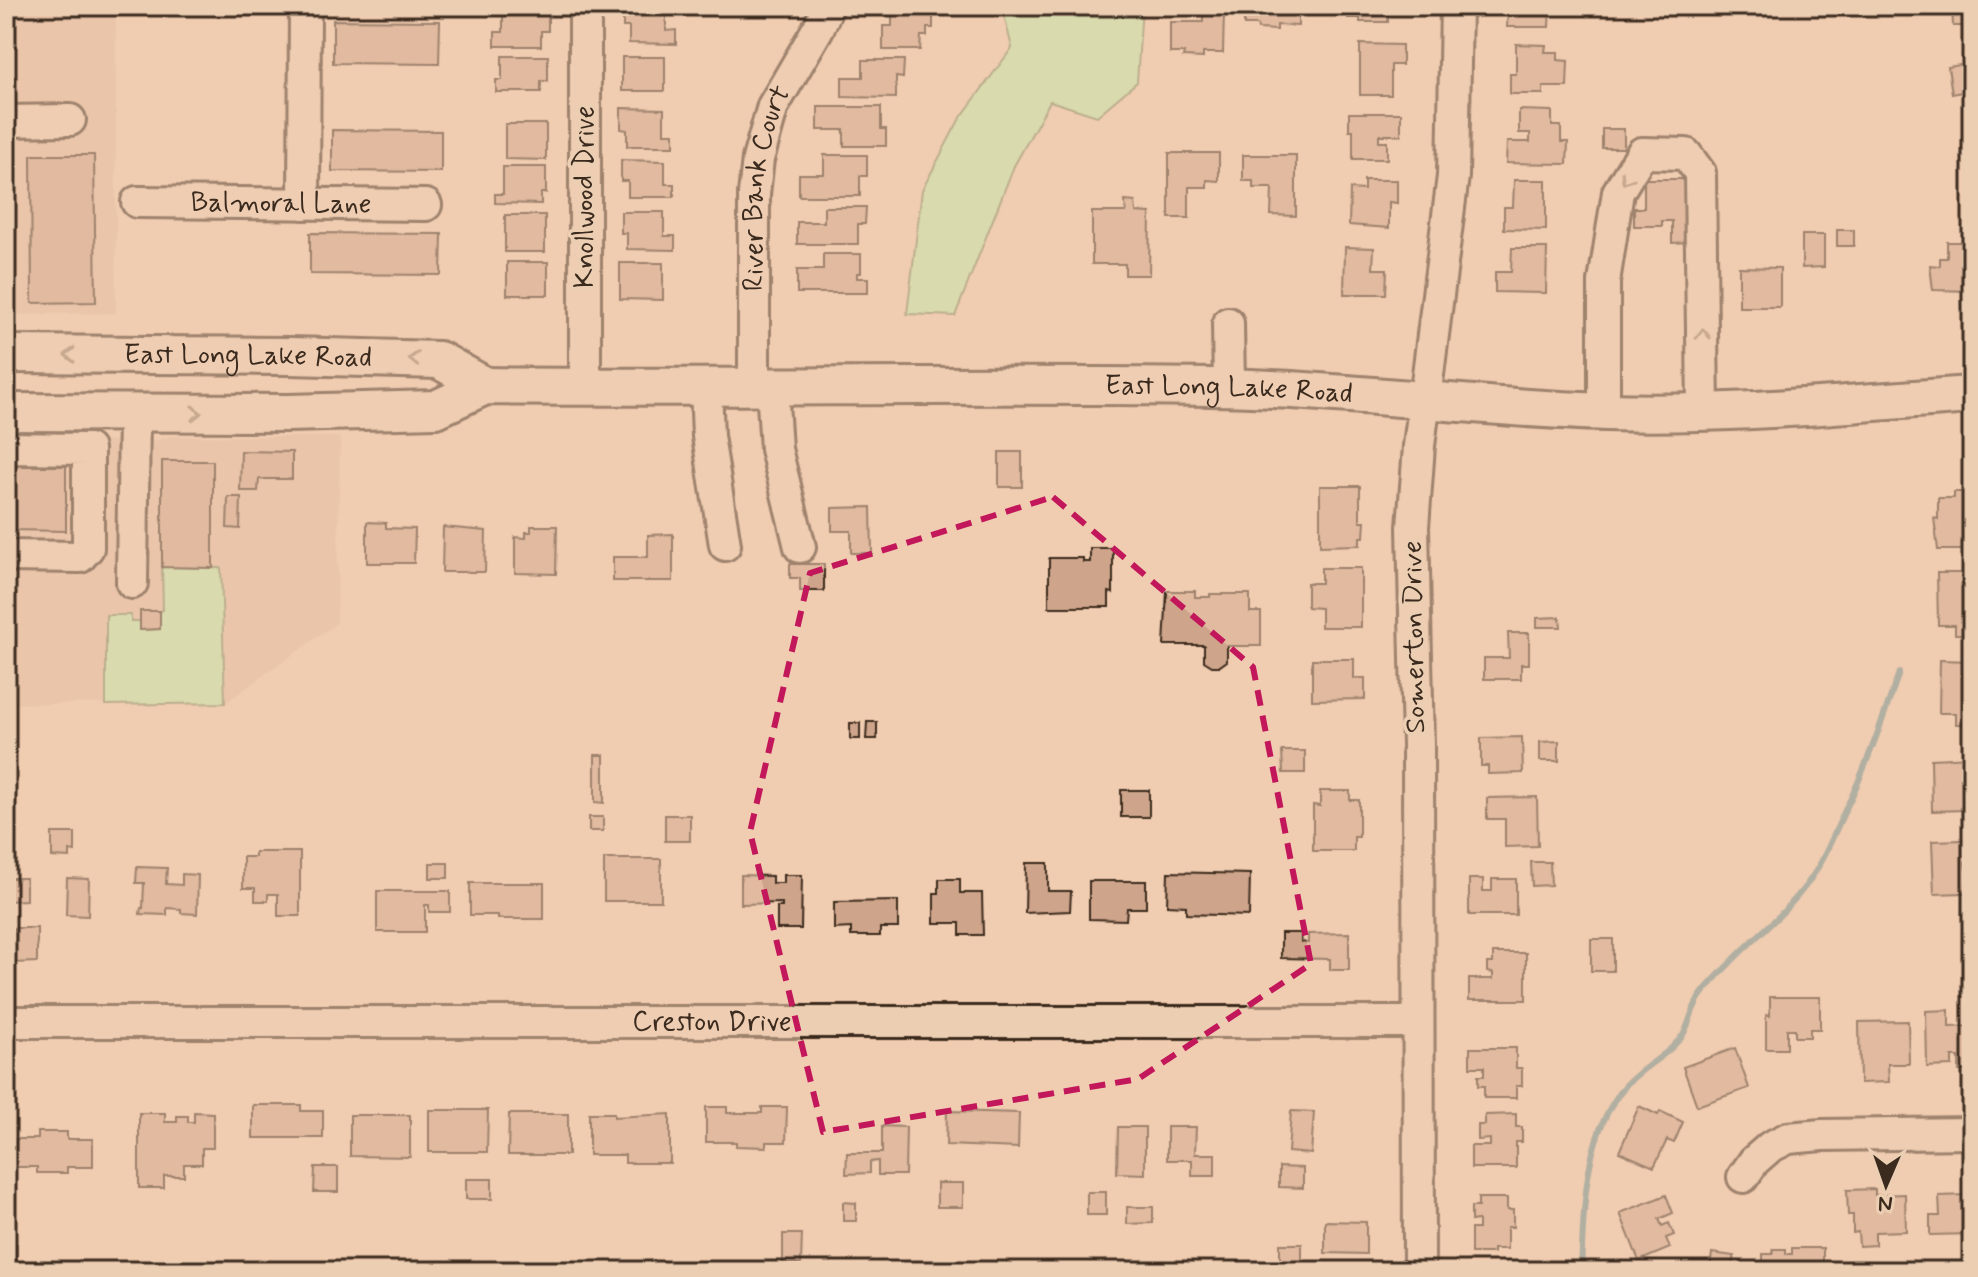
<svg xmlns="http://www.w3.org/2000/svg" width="1978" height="1277" viewBox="0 0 1978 1277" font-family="Mynerve,sans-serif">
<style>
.built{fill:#e3bda2}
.green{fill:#bdeaa8;stroke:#7c8a63;stroke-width:2}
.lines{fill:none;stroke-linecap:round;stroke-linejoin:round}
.stream{stroke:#648d8f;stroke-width:6}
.building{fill:#cea48a;stroke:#3b2a1e;stroke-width:2}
.minor-casing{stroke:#3b2a1e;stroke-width:36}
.major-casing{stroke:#3b2a1e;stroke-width:42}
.minor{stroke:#eccfb3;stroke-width:30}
.major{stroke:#eccfb3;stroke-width:36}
.oneway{stroke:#947c68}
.marked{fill:none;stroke:#c2185b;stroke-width:6;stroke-dasharray:16 10;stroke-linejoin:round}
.labels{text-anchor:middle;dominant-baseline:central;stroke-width:7;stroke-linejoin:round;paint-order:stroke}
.street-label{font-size:28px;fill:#3b2a1e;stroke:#eccfb3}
</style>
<rect width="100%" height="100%" fill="#f0ccb0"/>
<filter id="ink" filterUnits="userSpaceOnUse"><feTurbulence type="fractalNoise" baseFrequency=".0125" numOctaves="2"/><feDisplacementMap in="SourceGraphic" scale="16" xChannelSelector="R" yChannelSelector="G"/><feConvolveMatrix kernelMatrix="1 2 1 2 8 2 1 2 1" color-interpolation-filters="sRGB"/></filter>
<g filter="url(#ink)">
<g class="built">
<path d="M6,6H116V313L6,315Z"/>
<path d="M170,436L340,437L337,623L225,703L6,704V440L155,441Z"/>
</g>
<g class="green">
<path d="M1002,6H1142L1137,82L1097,116L1050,101L1014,166L955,316L907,314L922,190L959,120L1012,48Z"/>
<path d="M162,567L221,568L225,703L106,705V615H131V621H140V630L160,629V611L163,610Z"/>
</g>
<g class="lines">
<path class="stream" d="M1581,1271C1584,1210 1583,1134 1626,1085C1643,1066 1671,1054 1684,1033C1689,1024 1691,1013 1696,1004C1703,989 1719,975 1731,962C1756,936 1785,914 1807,884C1827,857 1836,827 1851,798C1870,758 1884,715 1899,673"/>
</g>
<g class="building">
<path d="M623,6H666V31L676,30V44L629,43V27H623Z"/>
<path d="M1244,6H1298V26L1277,25V30L1258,29L1257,25H1244Z"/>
<path d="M1348,6H1389L1388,22H1360V18H1348Z"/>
<path d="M1508,6H1550L1549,27H1507Z"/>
<path d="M1952,6H1972V26H1953Z"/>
<path d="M503,9H548V31H541V46H495V32H503Z"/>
<path d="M892,11H933V28H927V36H921L920,50H883V26H892Z"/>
<path d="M1203,12H1224L1223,53H1203V58L1183,57L1184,53H1170V22H1203Z"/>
<path d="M333,20L440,21L439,64L333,63Z"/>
<path d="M1360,44L1402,45V65H1391V95H1360Z"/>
<path d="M1516,44L1546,45L1545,52H1558V60L1568,61L1567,87H1543V94H1510V74H1516Z"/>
<path d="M502,56H548V81H541V92H496V80H502Z"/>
<rect x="622" y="57" width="43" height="34"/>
<path d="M863,60H904L903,78L896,77V98L842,97V77H863Z"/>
<path d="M1972,63V123H1968L1962,92L1952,94L1948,67Z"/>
<path d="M818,107H881V129H886V146H844V130H818Z"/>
<path d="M621,108L664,109V133H674V146H627V130L621,129Z"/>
<path d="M1519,110L1552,111V126H1561V142H1568L1567,164L1506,163L1507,142H1530V133H1519Z"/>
<path d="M1349,113H1401V135H1379V142H1387V159H1353V130H1349Z"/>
<path d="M505,124H546V160L505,159Z"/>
<rect x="1602" y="129" width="22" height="19"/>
<path d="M332,130L441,131V172L332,171Z"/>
<path d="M1169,153H1219V181L1207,180V187H1189V218H1169Z"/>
<path d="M31,155H94L96,302L32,303Z"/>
<path d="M824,155H867V176H860V196H799V174H824Z"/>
<path d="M1243,155H1296V216L1271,215L1272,188H1253V181H1243Z"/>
<path d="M621,160L665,161V184H674V197H628V181H621Z"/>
<path d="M503,167H546V193H541V204L495,203V194H503Z"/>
<path d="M1644,179H1697L1689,242L1672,243V221H1662V226H1634V208H1644Z"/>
<path d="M1364,180H1397V203L1389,202V228L1349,225L1350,189L1364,190Z"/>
<path d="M1514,180H1546V230L1504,229V207H1513Z"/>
<path d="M1125,201L1135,202L1136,212L1150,213L1149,275H1125V264H1092V212H1126Z"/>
<path d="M824,207H866L865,224H858V244H797V222H824Z"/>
<path d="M621,212H664V236H675V250L627,249V233H621Z"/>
<rect x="505" y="215" width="40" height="37"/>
<rect x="1837" y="230" width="17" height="16"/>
<path d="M310,233L442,234L441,275L310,274Z"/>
<path d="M1802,235H1824V267L1802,268Z"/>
<path d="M1947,242H1972V291L1933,290L1930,265L1940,266V258H1947Z"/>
<path d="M1345,247L1374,248L1373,269H1387L1386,294H1344Z"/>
<path d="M1512,248H1547L1546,293L1495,292V272H1511Z"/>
<path d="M823,254H861V273H857V278H868V293H797V270H823Z"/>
<rect x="507" y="262" width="41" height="33"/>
<path d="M620,263H663V300L620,299Z"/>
<path d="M1739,267L1780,268V307H1739Z"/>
<path d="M241,451L292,452V479H259L258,491H240Z"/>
<rect x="999" y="452" width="23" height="35"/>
<path d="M162,461H213V568L162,567Z"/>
<path d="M7,466H66V531L8,530Z"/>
<path d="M1320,486H1360V521H1365L1364,537H1360V545L1320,546Z"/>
<path d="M1954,492H1972V550H1938L1934,518L1938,519V498H1954Z"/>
<path d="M228,497H241L240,529L227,528Z"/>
<path d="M871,507L872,553H851V531H832V508Z"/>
<path d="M367,522L386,523V528L415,529L414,563H367Z"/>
<path d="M531,526H557L556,574L515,573V537L526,538V532H531Z"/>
<path d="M443,527L486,531L485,572H442Z"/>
<path d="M673,534V581H613V557H648V535Z"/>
<path d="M1090,548H1113V593L1109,592V607H1049V558H1083V562H1090Z"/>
<path d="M790,564H824V591H800V578H790Z"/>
<path d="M1321,568H1361V627H1321V608L1307,607V583H1321Z"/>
<path d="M1937,573H1970L1972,634H1955V625H1938Z"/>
<path d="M1167,591H1195V597H1210V594H1250V612H1261V646H1227V661L1220,666H1212L1204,661V645H1164Z"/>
<path d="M140,611H160V629L140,630Z"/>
<path d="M1560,617L1561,627H1537V618Z"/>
<path d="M1508,633H1529V664H1521V679H1484V658H1509Z"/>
<path d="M1312,659H1354V678H1365V699L1312,700Z"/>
<path d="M1940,660L1972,661V724H1956V713H1939Z"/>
<path d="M867,722H877V739H866Z"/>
<rect x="850" y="723" width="10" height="16"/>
<path d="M1522,737L1523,773L1488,774V766H1481V738Z"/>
<path d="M1559,741V761H1540V742Z"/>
<path d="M1282,751H1305V773H1283Z"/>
<path d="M595,755H604V803L595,802Z"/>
<path d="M1972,757V781H1966V788L1971,787L1972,800H1966V810L1932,811L1931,759Z"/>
<rect x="1121" y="790" width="28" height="27"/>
<path d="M1320,791H1350V800H1359V837H1354V851H1313V805L1320,806Z"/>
<path d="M1537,797L1538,846L1505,847V819H1487V798Z"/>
<rect x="665" y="815" width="25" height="26"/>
<rect x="589" y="817" width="14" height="14"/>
<path d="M52,833H75V852L70,851V858L52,857Z"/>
<path d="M1964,840H1972V861L1965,862L1966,870H1972V883H1966V893L1934,894L1932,841Z"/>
<path d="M255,852H300V916H278V894H268V901H255V888H243V857H255Z"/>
<rect x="604" y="859" width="57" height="42"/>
<path d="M1531,862H1550L1551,885L1532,886Z"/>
<rect x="430" y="863" width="18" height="15"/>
<path d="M1026,863H1048V891H1071L1070,911L1025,913Z"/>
<path d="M137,867L167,868L166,884L182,885V874L198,875L197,914L181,913V909L167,908V915L140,914L141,908H143L144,883H136Z"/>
<path d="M1168,872L1250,874L1249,916L1186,914V906L1167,905Z"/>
<path d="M741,875L772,876V883H783V875H802L801,929H777V907H782V903L741,904Z"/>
<path d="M6,878H26V900L6,901Z"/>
<path d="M67,878L89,879L88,916L66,915Z"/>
<path d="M939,879H960V893H982L983,935H960V923H934V893H939Z"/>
<path d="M1469,879H1483V891H1492V879H1516V915H1469Z"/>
<path d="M1089,881H1146V908H1127L1126,920L1089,919Z"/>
<path d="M470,883H544V919H498V915H470Z"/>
<path d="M377,891H450V912H429V905H425V932H377Z"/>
<path d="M898,901V928H880V936H851V928L834,929V902Z"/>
<path d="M13,928H37V962L13,963Z"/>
<path d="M1281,933H1301V942L1308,943V934L1349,933V970H1330V959L1281,958Z"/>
<rect x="1591" y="939" width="22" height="32"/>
<path d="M1493,953H1526V1000H1469V979H1493V973L1487,972V963H1493Z"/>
<path d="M1770,997H1820V1029H1810V1037H1795V1029H1787V1049H1766V1015L1770,1016Z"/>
<path d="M1949,1010V1027L1972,1026V1071H1959V1057H1952V1066L1927,1067L1926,1011Z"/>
<path d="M1908,1021L1909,1064H1888L1889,1082L1860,1083L1859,1022Z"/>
<path d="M1470,1048H1516V1068H1522V1086H1516V1098H1484V1086H1478V1076H1484V1067H1470Z"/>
<path d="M1735,1048L1749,1088L1697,1106L1683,1067Z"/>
<path d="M253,1105H301V1111H323V1138H253Z"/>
<path d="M1639,1106L1658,1115L1660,1111L1683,1122L1674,1143L1667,1140L1654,1167L1619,1152Z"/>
<path d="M706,1107H727V1113H762V1107H787L786,1142H766V1147L736,1146V1142H706Z"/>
<path d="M429,1110H488L487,1152H429Z"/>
<path d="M947,1111L1019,1113L1018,1148L946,1145Z"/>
<path d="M1291,1111L1314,1112L1311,1154L1288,1152Z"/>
<path d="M194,1112L213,1113V1148H202V1164H184V1176H164V1188H139V1113H165V1122H177V1116H188V1122H194Z"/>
<path d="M589,1113H614V1117L670,1114V1163H625V1155H589Z"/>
<path d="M509,1114H568V1155H508Z"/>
<path d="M1516,1114V1127H1522V1142H1516V1168H1471V1146H1490V1139L1478,1140V1125H1485V1115Z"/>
<path d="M350,1115H410V1157L350,1156Z"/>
<path d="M882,1126L906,1127L905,1175H878V1161L870,1162V1173L846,1174L847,1153H882Z"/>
<path d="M1118,1127H1145V1174L1117,1173Z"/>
<path d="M1167,1127H1196L1195,1154H1215V1176H1192V1160H1167Z"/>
<path d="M38,1132H67V1139H93V1167H67V1173H37V1167H16V1139H38Z"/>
<path d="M315,1167H338V1192H314Z"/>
<path d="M1279,1167L1303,1168V1188L1279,1187Z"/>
<rect x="466" y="1179" width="26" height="20"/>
<rect x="937" y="1183" width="26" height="24"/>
<path d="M1875,1189V1195L1905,1194L1906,1231L1875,1232V1245L1859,1246L1858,1232L1853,1233V1215H1848L1847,1190Z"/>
<rect x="1087" y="1192" width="19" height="23"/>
<path d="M1666,1195L1673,1213L1659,1219L1662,1226L1669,1223L1674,1235L1666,1238L1670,1248L1639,1261L1620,1213Z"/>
<path d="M1968,1195V1201H1972V1234L1930,1235V1216H1940L1939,1196Z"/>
<path d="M1478,1198H1507V1210H1513V1227H1507V1249H1493V1253H1471V1229H1478V1220L1471,1221V1207H1478Z"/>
<path d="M843,1202L856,1203V1221H843Z"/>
<path d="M1127,1207H1153V1223L1127,1224Z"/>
<path d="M1325,1221L1366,1222V1254L1325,1253Z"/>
<path d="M783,1234H802L801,1264H783Z"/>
<rect x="6" y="1244" width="11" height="25"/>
<path d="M1280,1244H1302V1267L1280,1266Z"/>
<path d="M1792,1248H1823V1270L1763,1271V1254H1773V1249H1786V1254H1792Z"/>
<path d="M1712,1253L1734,1256L1732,1271H1679L1680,1265L1710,1269Z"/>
<rect x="660" y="1263" width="23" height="8"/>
</g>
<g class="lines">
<defs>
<g id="minor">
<path d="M6,121L70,120"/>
<path id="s1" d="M137,202L426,205"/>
<path d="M304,204L305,6"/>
<path d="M1228,323L1229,388"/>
<path d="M706,386L708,436L725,545"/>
<path d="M585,387V6"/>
<path id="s2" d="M754,387V194L758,159L773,106L819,27L828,6"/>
<path d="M772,387L776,449L800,547"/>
<path d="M1604,412V282L1618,192L1642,153L1686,154L1700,173L1703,412"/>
<path d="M6,448L88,449V548L80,557L6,556"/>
<path d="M132,583L134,412"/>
<path id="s3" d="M6,1022H1418"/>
<path d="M1743,1177L1754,1161L1770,1147L1788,1138L1822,1135L1972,1133"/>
<path d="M1419,1271L1418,745L1413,527L1419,446L1453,176L1456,6"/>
</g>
<g id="major">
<path id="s4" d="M6,354L290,356L439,360L485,386"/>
<path id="s5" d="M6,412L288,413L436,409L485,386C727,389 969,383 1211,387C1343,389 1474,408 1606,412C1729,416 1850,403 1972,395"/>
</g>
</defs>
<use href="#minor" class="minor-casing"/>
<use href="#major" class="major-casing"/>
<use href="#minor" class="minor"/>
<use href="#major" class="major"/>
</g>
<defs><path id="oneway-chevron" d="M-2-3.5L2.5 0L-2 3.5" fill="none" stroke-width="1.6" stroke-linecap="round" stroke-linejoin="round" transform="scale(2)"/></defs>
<g class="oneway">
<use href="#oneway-chevron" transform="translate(1626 179) rotate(121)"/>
<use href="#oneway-chevron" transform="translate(1703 334) rotate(-91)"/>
<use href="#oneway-chevron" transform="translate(70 355) rotate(-180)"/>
<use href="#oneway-chevron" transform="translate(414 359) rotate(-178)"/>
<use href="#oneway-chevron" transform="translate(196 413)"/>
</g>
</g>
<path d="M0 0H1978V1277H0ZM1053,497L1253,667L1311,964L1138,1079L823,1132L750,832L810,573Z" fill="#f0ccb0" fill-opacity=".55" fill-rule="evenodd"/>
<path class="marked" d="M1053,497L1253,667L1311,964L1138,1079L823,1132L750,832L810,573Z"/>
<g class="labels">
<g class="street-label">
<text stroke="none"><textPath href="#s2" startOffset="200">River Bank Court</textPath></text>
<text transform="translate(585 197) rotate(-90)">Knollwood Drive</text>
<text stroke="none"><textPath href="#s1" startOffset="144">Balmoral Lane</textPath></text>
<text stroke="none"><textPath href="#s4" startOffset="242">East Long Lake Road</textPath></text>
<text stroke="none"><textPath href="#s5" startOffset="1228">East Long Lake Road</textPath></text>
<text transform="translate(1415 637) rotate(-91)">Somerton Drive</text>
<text stroke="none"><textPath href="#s3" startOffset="706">Creston Drive</textPath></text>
</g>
</g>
<rect width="1978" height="1277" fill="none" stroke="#eccfb3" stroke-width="32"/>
<rect x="16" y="16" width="1946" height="1245" fill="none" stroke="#3b2a1e" stroke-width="3" filter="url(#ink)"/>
<g transform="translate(1886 1185) rotate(182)" stroke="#eccfb3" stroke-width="6" paint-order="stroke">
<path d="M0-6L14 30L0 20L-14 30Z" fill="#3b2a1e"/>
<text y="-12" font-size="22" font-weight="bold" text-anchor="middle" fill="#3b2a1e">N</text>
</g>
</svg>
